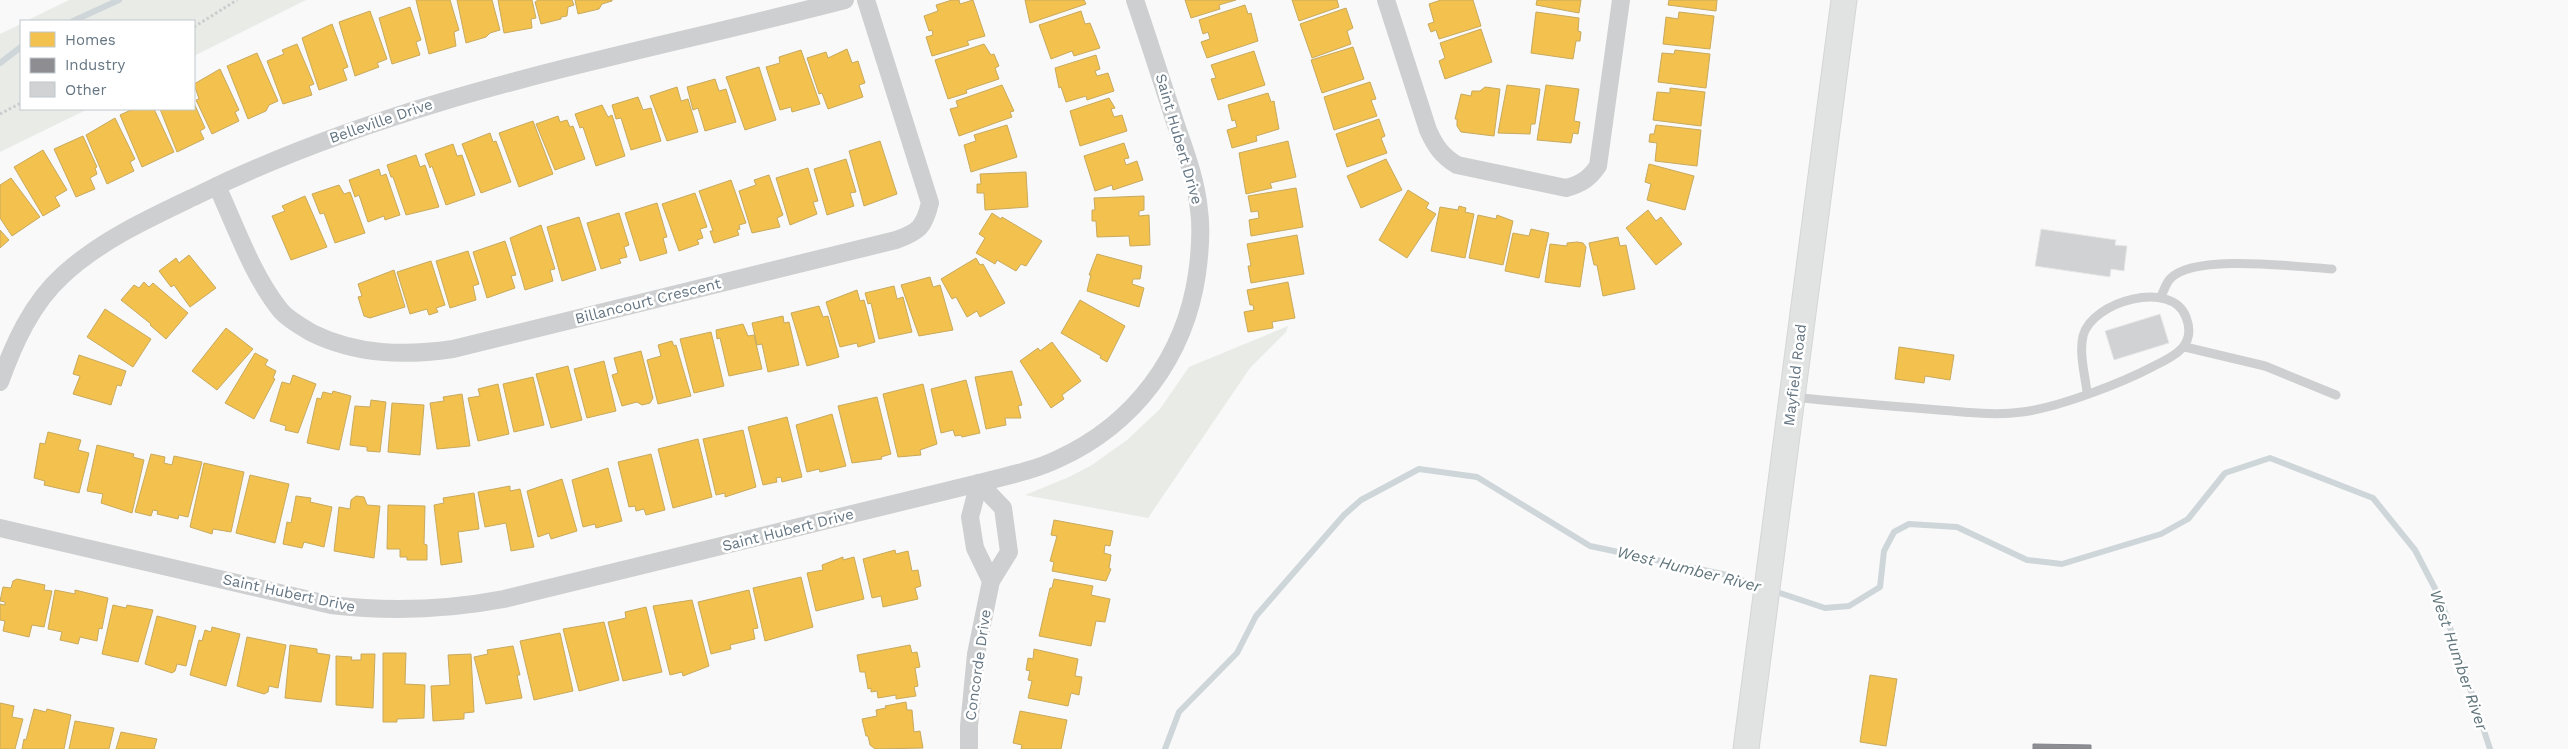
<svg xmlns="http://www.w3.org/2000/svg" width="2568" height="749" viewBox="0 0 2568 749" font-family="'Work Sans',sans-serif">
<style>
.green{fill:#e8ebe6}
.homes{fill:#f2c14e;stroke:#c8aa5e}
.industry{fill:#8d8d92;stroke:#81868e}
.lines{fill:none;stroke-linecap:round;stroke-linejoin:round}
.stream{stroke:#ced6d9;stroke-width:6}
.building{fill:#d0d2d3;stroke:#e8e8e8}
.secondary-casing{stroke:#d5d6d7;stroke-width:27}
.path{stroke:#cbcccd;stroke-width:3;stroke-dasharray:2.5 2.5;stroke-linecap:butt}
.lane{stroke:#cecfd0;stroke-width:9}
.street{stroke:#cecfd0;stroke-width:18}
.secondary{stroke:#e1e2e2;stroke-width:25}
.labels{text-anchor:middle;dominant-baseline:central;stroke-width:5;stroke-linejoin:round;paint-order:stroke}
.street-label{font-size:15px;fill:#657683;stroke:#fff}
.water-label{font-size:16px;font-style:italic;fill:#60757c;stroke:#fff}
</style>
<rect width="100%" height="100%" fill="#f9f9f9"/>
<g class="green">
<path d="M69,0H306L194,56V21H26Z"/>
<path d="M21,24V109H88L0,152V34Z"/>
<path d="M1288,326L1286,332L1250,368L1148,518L1025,495L1069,477L1092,465L1127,440L1160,409L1189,367Z"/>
</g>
<g class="homes">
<path d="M416,0H450L459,30L454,32L456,46L429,54Z"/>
<path d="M457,0H492L500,30L490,33L486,37L466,43Z"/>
<path d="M498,0H532L536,18L531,19L532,28L504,33Z"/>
<path d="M538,0H572L574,5L568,7L567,16L561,17V19L541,24L535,2Z"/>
<path d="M575,0H612V1L602,4L599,9L578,14Z"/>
<path d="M952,0H959L960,4L973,0L985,36L967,41L969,45L932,56L926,37L933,35L932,30L929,31L924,16L938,11L936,5Z"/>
<path d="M1025,0H1084L1086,4L1030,23Z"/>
<path d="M1185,0H1236L1219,5L1220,9L1191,18Z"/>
<path d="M1292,0H1337L1339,7L1299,21Z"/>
<path d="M1441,0H1473L1481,26L1439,39L1436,30L1431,32L1428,24L1434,22L1429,4Z"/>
<path d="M1537,0H1581L1579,13L1536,5Z"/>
<path d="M1669,0H1717L1716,11L1668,5Z"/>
<path d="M1245,5L1248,14L1251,13L1258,41L1207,58L1201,42L1210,39L1208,32L1203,34L1199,20Z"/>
<path d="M410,7L421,40L416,42L420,55L392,64L379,18Z"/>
<path d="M1346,8L1353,28L1347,31L1351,44L1312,58L1300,24Z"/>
<path d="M370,11L387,59L377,63L379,67L355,76L339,22Z"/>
<path d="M1081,11L1085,24L1090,23L1100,48L1074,56L1072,51L1051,59L1039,25Z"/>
<path d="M1536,12L1579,18L1578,31L1581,32L1580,41H1576L1573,59L1531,53Z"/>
<path d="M1679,12L1714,16L1710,49L1663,44L1666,17L1678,19Z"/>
<path d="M332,24L348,67L343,69L347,80L319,90L302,38Z"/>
<path d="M1481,29L1492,62L1445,79L1439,61L1445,58L1440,43Z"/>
<path d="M297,44L314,84L309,86L312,95L283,104L267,61L284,54L282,50Z"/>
<path d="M984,44L991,55L994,54L999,66L995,68L999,79L966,90L967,93L948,99L935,60Z"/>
<path d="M1353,47L1364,79L1322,93L1311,60Z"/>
<path d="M847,49L852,63L858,61L865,83L859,85L863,97L828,109L822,93L819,94L807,58L826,52L828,58Z"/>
<path d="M801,50L820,104L792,112L791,107L780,110L766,67L780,63L779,57Z"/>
<path d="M1675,50L1710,54L1706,88L1658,82L1662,53L1674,54Z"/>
<path d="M1254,51L1265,85L1218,100L1211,79L1216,78L1211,65Z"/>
<path d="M257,53L278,101L269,105L266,111L248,119L227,66Z"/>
<path d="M1096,55L1100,69L1095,71L1097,76L1108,73L1114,91L1087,100L1086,96L1066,102L1061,87L1059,88L1055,68Z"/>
<path d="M759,67L776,120L745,130L726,77Z"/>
<path d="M220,69L239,110L235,112L239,121L212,134L196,100L199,99L194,84Z"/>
<path d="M715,79L719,91L726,89L736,122L705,131L698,108L693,110L687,87Z"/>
<path d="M1370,82L1376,99L1371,100L1377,116L1334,130L1324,97Z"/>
<path d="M1002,85L1014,111L1010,112L1012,117L959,136L950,109L958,107L956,101Z"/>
<path d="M1507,85L1540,89L1535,124H1531L1530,134L1498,133Z"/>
<path d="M1546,85L1579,89L1574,121L1580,122L1578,134L1573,133L1571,143L1537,140Z"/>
<path d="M677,87L681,101L688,99L698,132L667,141L650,96Z"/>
<path d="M1485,87L1500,89L1494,136L1461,132L1457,126V119H1455L1461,94L1471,96L1472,91H1480Z"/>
<path d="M1670,88L1705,92L1701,126L1653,120L1657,92L1670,93Z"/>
<path d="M1268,93L1271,102L1274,101L1279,129L1256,136L1257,141L1232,148L1227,130L1237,127L1235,120L1232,121L1228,105Z"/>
<path d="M638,97L643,110L651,108L661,141L631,150L621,118L616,119L612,105Z"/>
<path d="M1109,98L1115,108L1111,109L1114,117L1122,115L1127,131L1080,146L1070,111Z"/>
<path d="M194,103L205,128L200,131L204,139L177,152L160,109H194Z"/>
<path d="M602,105L608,117L612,115L625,156L596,166L583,127L580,128L575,114Z"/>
<path d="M133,109H154L174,152L142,167L120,115Z"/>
<path d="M558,116L560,122L567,120L570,127L573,126L585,159L555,170L536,124Z"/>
<path d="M115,118L135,159L130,162L134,171L107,184L86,135Z"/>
<path d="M1379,119L1385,136L1381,138L1387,153L1347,167L1336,134Z"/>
<path d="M533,121L553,174L519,187L499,133Z"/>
<path d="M1007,125L1017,157L971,172L964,145L976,141L974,135Z"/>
<path d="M1656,125L1701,130L1697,166L1655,161L1657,143L1649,142L1650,134H1654Z"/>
<path d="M490,133L493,142L496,141L511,182L481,193L462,144Z"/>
<path d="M83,136L97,167L95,168L97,174L90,178L95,189L76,197L54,149Z"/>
<path d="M880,141L897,194L864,206L849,151Z"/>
<path d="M1288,141L1296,177L1270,183L1272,188L1246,194L1239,153Z"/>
<path d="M1124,143L1129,158L1124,159L1126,165L1137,161L1143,180L1113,190L1112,185L1095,191L1084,156Z"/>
<path d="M453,144L457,156L462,155L475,195L446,205L432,166L430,168L425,154Z"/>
<path d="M43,150L67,190L55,197L60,206L43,216L14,167Z"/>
<path d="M416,155L420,167L425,165L439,207L406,215L393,177H391L387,165Z"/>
<path d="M846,159L856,192L850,193L854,206L827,215L814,169Z"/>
<path d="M1386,159L1402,190L1361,208L1347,176Z"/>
<path d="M1649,164L1694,176L1685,210L1647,200L1651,184L1645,182Z"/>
<path d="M808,168L818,201L813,202L817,214L790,225L776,178Z"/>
<path d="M379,169L381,176L386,174L400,215L385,220L384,216L368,222L359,195L355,197L349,180Z"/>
<path d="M1026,172L1028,207L985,210L984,193H977V184H981L980,174Z"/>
<path d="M769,175L783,215L777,218L780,227L752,233L739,191L756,185L754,180Z"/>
<path d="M11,178L40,217L12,236L0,218V185Z"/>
<path d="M731,180L746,223L739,225L740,229L737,230L739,235L714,243L710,231H713L699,191Z"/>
<path d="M339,185L344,194L350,192L365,233L335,243L324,213L320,214L312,194Z"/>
<path d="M1296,188L1303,227L1251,236L1249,220L1259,218L1258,211L1251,212L1248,196Z"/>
<path d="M1408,190L1429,203L1426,208L1436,214L1407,258L1379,240Z"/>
<path d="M695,193L707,227L700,229L703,238L697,240L699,244L679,251L662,204Z"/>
<path d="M305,196L327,247L291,260L272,216L285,211L282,206Z"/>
<path d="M1144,196V210L1139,211V216L1149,215L1150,245L1130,246L1129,236L1097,237L1096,221H1092V210H1095L1094,198Z"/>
<path d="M657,203L667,237L663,238L667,253L640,261L625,213Z"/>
<path d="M1459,206L1466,208L1465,212L1474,214L1465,258L1431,251L1440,207L1458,210Z"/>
<path d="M1648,210L1656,221L1661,217L1682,244L1656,265L1626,228Z"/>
<path d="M619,213L629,245L624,247L627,257L619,259L621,263L601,269L587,223Z"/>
<path d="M992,213L1001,219L1002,217L1042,241L1026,266L1021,264L1016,271L997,260L995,264L976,253L985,238L979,234Z"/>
<path d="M1478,215L1496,219L1497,215L1513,221L1503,265L1469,258Z"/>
<path d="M579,217L596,270L562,281L547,227Z"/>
<path d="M541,225L555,269L550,270L553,281L525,290L510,238Z"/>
<path d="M1531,229L1549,233L1539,278L1505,271L1513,233L1529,236Z"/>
<path d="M0,230L9,240L0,248Z"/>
<path d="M1297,235L1304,274L1251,283L1248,266H1251L1247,244Z"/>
<path d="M1618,237L1620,246L1626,245L1635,289L1603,296L1597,265H1594L1589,243Z"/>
<path d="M505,241L516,275L511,276L515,288L487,298L473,252Z"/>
<path d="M1577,242L1583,243L1586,247L1580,287L1545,282L1550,244L1567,246V243Z"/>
<path d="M468,251L479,284L473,286L476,300L450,308L436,261Z"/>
<path d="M1097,254L1142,266L1140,279H1133L1132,284L1144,288L1139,307L1087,291L1091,275H1089Z"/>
<path d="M189,255L216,288L190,307L174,285L171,287L159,271L176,258L179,263Z"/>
<path d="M976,258L980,265L983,264L1005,303L980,317L977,311L967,317L956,297L952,299L941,279Z"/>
<path d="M431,261L445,305L436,308L438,312L429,315L427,309L410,314L397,272Z"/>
<path d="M394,270L405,307L370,318L364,316L358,297L362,296L358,284Z"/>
<path d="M930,277L933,287L940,285L953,330L919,336L901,285Z"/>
<path d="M144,282L149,287L153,283L188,313L166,339L150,325L151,324L121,300L134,285L139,288Z"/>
<path d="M1288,282L1295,318L1272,322L1273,328L1248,332L1244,312L1254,310L1253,305H1250L1247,290Z"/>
<path d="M894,286L897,299L903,297L912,332L879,339L871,303L868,304L865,293Z"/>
<path d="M857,290L860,301L864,300L875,342L858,347L857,343L840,347L826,302Z"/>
<path d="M1080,300L1125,326L1107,362L1100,358L1101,356L1061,333Z"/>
<path d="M819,306L823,317L828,316L839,357L807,366L791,313Z"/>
<path d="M105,309L151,339L133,367L87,337Z"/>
<path d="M783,316L784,323L789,322L799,365L768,372L762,344L757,345L752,323Z"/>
<path d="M743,324L748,336L754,335L762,369L729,376L720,338L717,339L716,330Z"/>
<path d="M226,328L253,349L217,390L192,371Z"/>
<path d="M711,332L724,386L694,393L680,339Z"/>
<path d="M672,341L674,346L676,345L691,396L658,404L647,360L661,356L658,345Z"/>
<path d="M1052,342L1081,381L1062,395L1064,399L1051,408L1020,361L1038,348L1040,351Z"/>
<path d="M1899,347L1954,355L1950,380L1925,376L1924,383L1895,379Z"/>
<path d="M641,351L653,398L650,403L642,405L637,402L622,406L612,375L618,373L614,358Z"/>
<path d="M255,353L268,360L265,365L276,371L273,378L275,379L254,419L225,403Z"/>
<path d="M79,355L126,371L121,386L117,385L111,405L73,394L80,376L73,374Z"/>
<path d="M604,361L616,411L587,418L574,369Z"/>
<path d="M568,366L582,420L551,428L536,374Z"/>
<path d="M1012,371L1022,405L1018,406L1021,418H1005L1006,425L986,429L975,377Z"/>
<path d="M293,375L316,384L298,433L285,430L286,426L270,421L282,382L290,384Z"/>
<path d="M533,377L544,425L514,432L503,384Z"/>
<path d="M966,380L980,433L962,437L961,435L955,436L953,430L941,433L931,389Z"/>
<path d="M498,384L509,434L478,441L468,398L480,396L478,389Z"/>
<path d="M923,384L937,444L920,450L921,455L898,457L883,394Z"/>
<path d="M333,391L351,396L339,450L307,443L317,398L321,399L323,392L332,394Z"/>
<path d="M462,394L470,446L437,449L430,403L444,401L443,397Z"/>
<path d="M877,397L891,454L881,457L882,459L852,463L838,406Z"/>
<path d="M371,400L386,402L380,452L367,451V447L350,445L355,406L370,407Z"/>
<path d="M392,403L424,405L420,455L388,452Z"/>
<path d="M832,414L846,466L820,472L819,469L807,472L796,425Z"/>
<path d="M787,417L802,477L782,482L781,477L776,478L777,482L763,485L748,427Z"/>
<path d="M743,430L756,487L725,497V493L716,495L703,439Z"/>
<path d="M48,432L81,440L78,450L89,453L79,493L44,485L45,481L34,478L40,443L45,444Z"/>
<path d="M698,439L712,497L673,508L658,449Z"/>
<path d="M97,445L134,454L133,457L144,460L132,513L101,503L103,494L87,491Z"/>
<path d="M151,454L165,457L164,463L172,465L174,456L202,462L188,517L179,515L178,519L157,514L158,511L153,510L151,516L135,512Z"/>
<path d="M651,454L665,510L646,515L644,509L636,511L635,506L629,507L618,462Z"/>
<path d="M204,463L244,472L231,532L213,529L212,534L190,527Z"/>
<path d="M608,468L622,521L596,528L595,524L583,527L572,480Z"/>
<path d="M250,475L289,484L275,543L236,533Z"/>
<path d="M562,479L577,531L551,539L549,533L538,537L527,491Z"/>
<path d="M510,486V491L520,489L534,547L511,551L506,523L485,527L478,492Z"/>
<path d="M474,493L479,529L458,532L462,562L441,565L434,505L444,503L443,498Z"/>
<path d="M296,496L311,498L310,502L332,507L324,547L304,542L302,548L283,544L287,522L291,523Z"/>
<path d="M356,496L364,497L367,505L380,506L374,558L334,551L339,507L350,509L351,500Z"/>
<path d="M388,505L425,506L424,544L427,545V560H407V557H400V549H387Z"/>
<path d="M1054,520L1113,531L1110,546L1105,545L1104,553L1111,555L1109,568L1111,569L1106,581L1052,571L1054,562L1050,561L1057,536L1051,535Z"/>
<path d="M895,550L896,554L908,551L912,571L918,570L921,586L915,588L918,599L883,607L881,596L872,598L863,559Z"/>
<path d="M843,557V560L854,557L864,599L816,611L807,573L823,570L822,565Z"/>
<path d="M801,577L813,627L765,641L753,588Z"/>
<path d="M17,579L45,585L44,590L52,591L44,627L32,625L29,637L3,631L5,621L0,620V604L5,605V602L0,601L3,587L11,588L13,581Z"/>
<path d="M1054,579L1093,586L1091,595L1110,599L1105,622L1096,621L1091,646L1039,636L1050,588H1052Z"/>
<path d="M55,590L75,594V590L108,598L102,629L99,628L97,641L80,637L78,644L60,640L62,632L48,629Z"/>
<path d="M749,590L758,628L753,629L755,639L730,645L731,649L711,654L698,602Z"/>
<path d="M692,600L709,666L683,676L682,672L670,675L653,606Z"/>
<path d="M113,605L126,608L127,605L153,610L138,662L102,654Z"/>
<path d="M646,607L662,672L623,681L608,622L626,618L625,612Z"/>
<path d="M157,616L196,626L186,666L177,664L175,671L172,673L145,664Z"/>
<path d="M604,622L619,680L579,691L563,629Z"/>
<path d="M212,627L240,634L226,686L190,675L199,640L202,641L205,630L211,632Z"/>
<path d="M560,633L573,691L534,700L520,641Z"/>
<path d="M247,637L286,645L278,688L269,686L268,692L264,694L237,686Z"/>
<path d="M290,645L317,649V653L330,655L321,702L285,698Z"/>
<path d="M910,645L912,653L917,652L920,667L915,668L918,686L914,687L916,696L896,699V695L878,698L877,691L871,692V688L868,689L865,672H860L857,655Z"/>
<path d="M513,646L520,675H517L522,698L486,704L474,657L488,654L487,650Z"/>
<path d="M1034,649L1078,659L1075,676L1082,677L1079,695L1071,693L1068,706L1028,698L1032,681L1028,680L1030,671L1026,670L1028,658L1033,659Z"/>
<path d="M383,653H406L405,684L425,685L424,718L397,719V722H383Z"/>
<path d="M361,654H375L373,708L336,705V656L352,657L351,660H361Z"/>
<path d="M471,654L474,712L464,713V719L433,721L431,686L450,685L448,655Z"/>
<path d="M1870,675L1897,679L1886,746L1860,742Z"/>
<path d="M906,702L907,710H912L914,732L920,731L923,748L875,749L870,745L868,736H866L862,719L877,716L876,710L886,708L885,706Z"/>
<path d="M0,703L14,706L12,717L23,719L15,749H0Z"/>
<path d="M34,709L46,712L47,709L71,715L64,749H22L24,739L26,740Z"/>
<path d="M1020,711L1067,720L1061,749H1021L1022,745L1013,743Z"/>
<path d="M75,721L114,728L109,749H69Z"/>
<path d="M121,732L157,739L154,749H116Z"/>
</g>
<path class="industry" d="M2033,744L2091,745V749H2033Z"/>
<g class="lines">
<g class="stream">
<path d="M73,21L119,0"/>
<path d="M0,63L21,47"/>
<path d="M1771,590L1825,608L1849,606L1880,587L1884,551L1894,532L1909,524L1957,527L2027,560L2062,564L2161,534L2188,519L2225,473L2270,458L2373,498L2415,550L2441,600L2490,749"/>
<path d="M1165,749L1179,712L1237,653L1256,616L1344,515L1361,500L1419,469L1477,477L1590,546L1727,575L1762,587"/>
</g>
</g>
<g class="building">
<path d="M2041,229L2116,240L2115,245L2127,246L2124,271L2111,269L2110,277L2035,266Z"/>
<path d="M2160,314L2169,343L2114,360L2105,331Z"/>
</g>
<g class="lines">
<defs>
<path id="secondary" d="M1746,749L1844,0"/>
</defs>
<use href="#secondary" class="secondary-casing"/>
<g class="path">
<path d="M194,27L237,0"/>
<path d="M0,114L21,103"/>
</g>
<g class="lane">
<path d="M2161,296C2164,291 2166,283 2170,279C2193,253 2297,267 2332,269"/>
<path d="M2185,347L2265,366L2336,395"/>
<path d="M1792,397C1841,402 1890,406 1939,410C1966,412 1995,416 2022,412C2057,408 2122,383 2154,366C2175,356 2197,345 2186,317C2172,279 2092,301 2083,336C2079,354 2085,375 2087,392"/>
</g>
<g class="street">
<path d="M1386,0L1428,130C1435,146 1442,156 1457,165L1566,188C1581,184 1589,179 1598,166L1621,0"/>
<path d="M217,186C236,227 252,275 281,311C289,320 302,327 312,333C357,355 405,356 453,349L896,240C919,232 924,227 930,203L866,0"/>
<path d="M0,382C14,343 32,303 63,275C102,239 152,217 200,194C407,93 625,57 845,0"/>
<path d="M979,483L970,517L975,548L991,581"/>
<path d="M0,528L331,605C390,612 446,610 504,599L979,483C1006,476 1033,471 1058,459C1135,424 1185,356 1197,274C1200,252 1202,231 1199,210C1196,179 1185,151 1175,122C1162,82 1149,41 1135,0"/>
<path d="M969,749V726L976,654L991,581L1009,552L1003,508L979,483"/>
</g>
<use href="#secondary" class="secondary"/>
</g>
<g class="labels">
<g class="street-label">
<text transform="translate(381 121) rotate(-19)">Belleville Drive</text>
<text transform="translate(1179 139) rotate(74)">Saint Hubert Drive</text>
<text transform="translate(648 301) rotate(-14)">Billancourt Crescent</text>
<text transform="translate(1795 375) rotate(-83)">Mayfield Road</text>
<text transform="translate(788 530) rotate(-14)">Saint Hubert Drive</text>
<text transform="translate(289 593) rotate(12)">Saint Hubert Drive</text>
<text transform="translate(978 665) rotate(-82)">Concorde Drive</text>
</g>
<g class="water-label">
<text transform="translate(1689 569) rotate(14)">West Humber River</text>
<text transform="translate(2459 660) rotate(71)">West Humber River</text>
</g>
</g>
<rect x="20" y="20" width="175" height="90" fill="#ffffff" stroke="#c1c8cd"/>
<rect x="30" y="32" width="25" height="15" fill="#f2c14e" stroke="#c1c8cd"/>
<text x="65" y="45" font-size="15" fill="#657683">Homes</text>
<rect x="30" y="58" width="25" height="15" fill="#8d8d92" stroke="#c1c8cd"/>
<text x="65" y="70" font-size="15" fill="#657683">Industry</text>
<rect x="30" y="82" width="25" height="15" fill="#d0d2d3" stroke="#c1c8cd"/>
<text x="65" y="95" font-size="15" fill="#657683">Other</text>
</svg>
